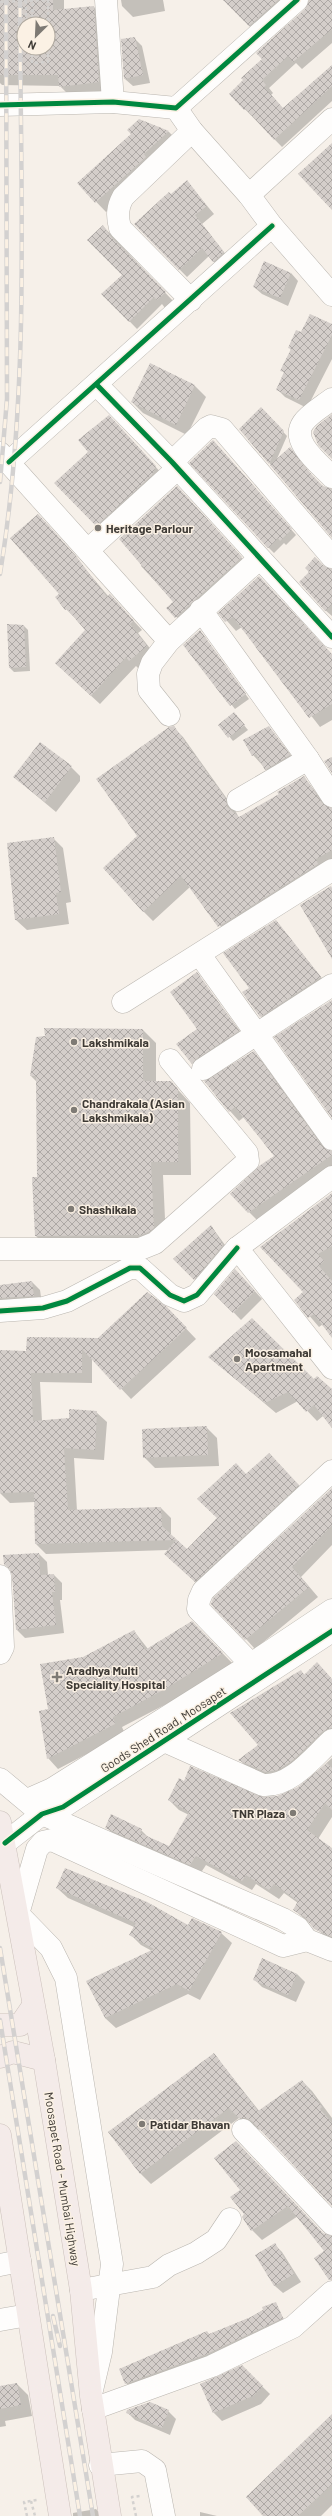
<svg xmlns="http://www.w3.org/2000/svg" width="332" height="2516" viewBox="0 0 332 2516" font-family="Barlow,sans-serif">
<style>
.shadow{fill:#0003;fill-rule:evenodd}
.building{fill:url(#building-cross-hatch);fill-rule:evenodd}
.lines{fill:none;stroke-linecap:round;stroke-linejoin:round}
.minor-casing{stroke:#bab6b0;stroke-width:23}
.highway-casing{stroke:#cbc0bb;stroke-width:23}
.path{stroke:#d3d1cf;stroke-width:2.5;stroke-dasharray:3 3;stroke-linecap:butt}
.minor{stroke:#fefdfc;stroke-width:22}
.highway{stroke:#f4ebe9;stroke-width:22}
.rail-casing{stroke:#d3d1d0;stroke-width:4.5}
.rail{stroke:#fbf1e4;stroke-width:3;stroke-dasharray:9;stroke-linecap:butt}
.path-bridge{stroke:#d3d1cf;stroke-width:2.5;stroke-dasharray:3 3;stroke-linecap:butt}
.cycleway-casing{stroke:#fbf1e4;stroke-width:8}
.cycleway{stroke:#00873e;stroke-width:5}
.poi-dot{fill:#7e7a74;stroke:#fbf1e4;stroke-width:1.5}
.labels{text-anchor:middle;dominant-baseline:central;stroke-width:3;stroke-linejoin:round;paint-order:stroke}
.poi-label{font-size:12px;font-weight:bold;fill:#3e3a35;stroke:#fbf1e4;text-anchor:start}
.street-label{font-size:12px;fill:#3e3a35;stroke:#fbf1e4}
</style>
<defs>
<pattern id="building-cross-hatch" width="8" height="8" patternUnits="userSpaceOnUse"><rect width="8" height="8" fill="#d4ceca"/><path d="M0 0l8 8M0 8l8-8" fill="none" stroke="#ada8a5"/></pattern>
</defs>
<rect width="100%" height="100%" fill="#f6f0e9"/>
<g class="shadow">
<path d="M0,0H64V10L94,7L105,18L110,93L72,98L60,86L2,85L0,83ZM24,24H48V48H24Z"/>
<path d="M121,0H163L165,11L133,17L122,6Z"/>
<path d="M224,0H297L257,34Z"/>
<path d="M310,0H332V43L302,69L296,63L269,88L273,93L271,95L283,109L332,67V101L282,147L230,94L264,59L306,10Z"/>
<path d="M134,38L142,46L150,83L133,86L125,79Z"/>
<path d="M139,121L169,132L179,142L155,167L106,212L78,183L132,134Z"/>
<path d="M187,182L214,214L202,224L231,261L221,270L209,256L187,277L135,224Z"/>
<path d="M103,226L173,301L165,308L162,304L137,329L103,294L123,275Z"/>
<path d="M291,273L298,281L288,306L262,294L254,287Z"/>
<path d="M332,325V359L307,408L285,397L277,389L285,373L282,370L291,350L289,347L301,334Z"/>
<path d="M150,365L195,386L206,397L187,435L143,413L132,402Z"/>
<path d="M261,408L287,436L276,461L290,448L305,468L323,487L332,489V536L240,429Z"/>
<path d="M117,424L163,475L104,533L56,483Z"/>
<path d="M218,446L296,535L286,545L284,543L274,553L268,547Z"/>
<path d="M185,495L249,566L184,625L168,608L174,602L141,566Z"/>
<path d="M47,524L109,597L119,605L142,630L138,633L156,656L139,669L136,666L100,704L65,672L87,630L66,609L60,594Z"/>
<path d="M332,569V616L325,610L327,570Z"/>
<path d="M259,577L332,655V720L320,727L242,627L236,631L220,613Z"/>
<path d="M24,626L28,630L30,671L14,672L10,668Z"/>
<path d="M200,631L249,699L235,709L184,645Z"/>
<path d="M238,718L248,730L233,741L220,725Z"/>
<path d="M173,727L183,737L235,810L239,818L280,795L304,777L328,808H332V865L228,936L190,887L153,921L143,911L139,836Z"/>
<path d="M269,727L297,763L273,777L253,755Z"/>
<path d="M69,765L80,776V781L56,812L14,777Z"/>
<path d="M53,838L63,848L71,902L66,903L69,924L27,930L16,920Z"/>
<path d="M276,921L329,987L270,1026L261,1016L251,988Z"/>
<path d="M197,974L246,1039L200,1071L178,1044L198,1029Z"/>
<path d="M143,1030L156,1043V1082H171L190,1103L191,1175H163L166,1241L49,1249L36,1236L33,1178H38L37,1082L31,1076Z"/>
<path d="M253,1052L263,1062L326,1149L332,1152V1172L259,1222L231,1194L275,1156L244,1117L239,1121L230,1111Z"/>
<path d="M332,1194V1336L323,1324L319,1327L296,1300L305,1293Z"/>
<path d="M211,1226L231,1253L202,1287L175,1259Z"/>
<path d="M243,1278L262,1299L241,1320L216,1294Z"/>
<path d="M32,1282L40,1290L42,1304L0,1310V1286Z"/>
<path d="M177,1319L196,1339L131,1399L92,1358V1383L40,1382L42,1421L70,1419L96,1412L107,1422L104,1460L74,1458L77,1511L161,1508L171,1518V1536L187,1550L218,1518L246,1475L279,1464L308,1496L205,1591L165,1554L168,1550L46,1554L36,1544L35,1502L10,1503L0,1493V1351L28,1352L98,1339Z"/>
<path d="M252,1320L314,1380L332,1391V1426L323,1416L317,1421L298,1401L276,1413L209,1357Z"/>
<path d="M206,1427L217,1438L219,1466L155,1468L144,1457Z"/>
<path d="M332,1489V1545L301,1577L318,1597L255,1649L246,1639Z"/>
<path d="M39,1554L47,1562L48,1575H54L62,1583V1600H60L64,1633L25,1638L17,1630L12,1571L5,1564Z"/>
<path d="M134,1631L148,1649L203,1633L233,1664L176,1699L122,1727L125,1734L58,1769L48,1758L49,1710L83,1658Z"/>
<path d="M300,1671L305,1675L332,1680V1743L276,1782L249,1770L240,1760L260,1745Z"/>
<path d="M332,1758V1817L318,1839L332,1849V1942L294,1910L298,1903L284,1893L279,1899L256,1884L252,1890L206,1865L200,1874L116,1837L106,1827L141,1830L150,1839L170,1847L189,1815L179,1810L169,1800L185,1782L258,1798L277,1797L300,1787Z"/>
<path d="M57,1888L188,1927L221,1933L232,1943L200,2000L188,1994L116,2028L105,2018L152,1951L141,1945L130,1934L134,1927L68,1898Z"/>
<path d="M262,1959L297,1974L305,1982L296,2002L262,1987L254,1979Z"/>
<path d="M214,2054L260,2112L302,2081L312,2091L332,2118V2204L262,2130L250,2128L239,2118L151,2184L141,2174L109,2132Z"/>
<path d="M236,2142L323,2234L332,2236V2281L326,2251L298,2216L262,2240L252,2230L245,2214Z"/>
<path d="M274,2244L282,2252L301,2282L283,2293L275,2286Z"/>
<path d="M275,2303L286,2323L212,2359L131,2388L126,2383L207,2332L210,2335L251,2317Z"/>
<path d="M242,2367L270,2394L261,2404L222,2421L214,2413L201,2384Z"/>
<path d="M17,2384L28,2395L32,2416L5,2421L6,2426L0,2427V2387Z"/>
<path d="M168,2411L176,2419L170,2435L135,2420L127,2412Z"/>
<path d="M332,2426V2505L321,2516H264Z"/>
<path d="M96,2509L102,2516H73V2513Z"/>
<path d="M200,2512L217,2516H200Z"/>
</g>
<g class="building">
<path d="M0,0H53V10L94,6L99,82L59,87L58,75H0ZM24,24H48V48H24Z"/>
<path d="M223,0H278L249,26Z"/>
<path d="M309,0H332V29L293,62L288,56L262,80L266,85L264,87L283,108L332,65V86L274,140L246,109L244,110L229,94L243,80L241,78L262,59L256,53L305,9Z"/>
<path d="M135,37L143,75L124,79L121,39Z"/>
<path d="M139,119L169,131L144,154L146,157L95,203L77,183L131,134L127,130Z"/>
<path d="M332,143V210L298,174Z"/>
<path d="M187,180L207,206L195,215L224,252L213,262L202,248L179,270L134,224L169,192L171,194Z"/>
<path d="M103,225L111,237L166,292L157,300L154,297L129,322L101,294L122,275L87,240Z"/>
<path d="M264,261L291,273L280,298L253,287Z"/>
<path d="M310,314L332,324V335L299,400L276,390L284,372L280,371L291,349L288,348L296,330L301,332Z"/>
<path d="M150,363L195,385L176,425L131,402Z"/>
<path d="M261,407L284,431L269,464L239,429Z"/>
<path d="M332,414V459L318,445L313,432L317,426Z"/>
<path d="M109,415L156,466L152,475L96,526L54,483L88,452L78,440Z"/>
<path d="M213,440L292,529L280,541L278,538L268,548L189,463Z"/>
<path d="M290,447L312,475L323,486L332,489V538L270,465Z"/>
<path d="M177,486L242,557L175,618L166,608L173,602L119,539Z"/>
<path d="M38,514L76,556L107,597L110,594L134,621L130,624L147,646L129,661L126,657L91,696L55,663L85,630L67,609L65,610L55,597L59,594L10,538Z"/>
<path d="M315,557L323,565L332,569V604L325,611L299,582L309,572L305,568Z"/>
<path d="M259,576L332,654V704L309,718L233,617L225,622L218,613Z"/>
<path d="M7,624L24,625L26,667L9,668Z"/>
<path d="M200,630L246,694L230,706L183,645Z"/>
<path d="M234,712L245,725L228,738L218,725Z"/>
<path d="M174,726L226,799L227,807L239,817L279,794L277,792L304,776L322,803L332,808V850L316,859L318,864L218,927L181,876L143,912L103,868L137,836L96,779L169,727Z"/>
<path d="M269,726L290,755L265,770L256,754L252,756L243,740Z"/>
<path d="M40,742L72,766L45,802L13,777Z"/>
<path d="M332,757V773L324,761Z"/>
<path d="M54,837L61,892L56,893L59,914L15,920L7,843Z"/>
<path d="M331,886L332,888V959L300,905Z"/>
<path d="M276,920L321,977L260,1017L242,992L249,988L223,953Z"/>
<path d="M197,972L239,1031L196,1059L192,1064L176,1044L197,1029L170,992Z"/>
<path d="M332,1000V1118L274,1037Z"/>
<path d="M44,1028L143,1029V1081H171L178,1089V1162H151L154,1228L148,1232L141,1235L35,1236L32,1177H37L36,1076H30L36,1037L45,1036Z"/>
<path d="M254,1051L322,1146L332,1151V1155L248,1213L230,1194L259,1166L274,1156L235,1107L229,1112L204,1081Z"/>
<path d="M332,1193V1246L318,1254L324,1261L319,1266L332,1281V1338L314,1314L308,1318L294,1300L303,1292L260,1247Z"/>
<path d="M211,1225L223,1245L194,1280L173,1259Z"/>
<path d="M235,1269L255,1291L233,1313L214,1294Z"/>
<path d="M32,1281L34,1296L0,1298V1285Z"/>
<path d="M147,1292L167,1307L187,1328L120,1390L82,1349V1373H31L33,1421L69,1418V1409L97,1411L95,1450L64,1448L68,1510L161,1507L162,1526L187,1549L217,1518L197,1499L236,1463L246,1474L269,1453L299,1485L195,1582L164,1554L176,1540L35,1544L34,1492L0,1493V1350L26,1351L27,1337L98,1338Z"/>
<path d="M252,1318L314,1379L317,1376L332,1389V1428L314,1405L306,1412L288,1392L265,1403L208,1357Z"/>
<path d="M207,1426L208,1455L143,1458L142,1429Z"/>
<path d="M332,1488V1525L292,1567L309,1587L245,1640L214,1608L211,1604L213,1598Z"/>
<path d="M39,1553L40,1575L54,1574L55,1592H52L56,1625L16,1630L12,1575L10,1569L4,1564L3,1555Z"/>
<path d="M192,1621L223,1653L165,1689L113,1717L115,1724L47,1759L39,1711L48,1709L40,1664L83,1657L134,1630L145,1650Z"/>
<path d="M317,1662L332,1679V1728L323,1731L293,1760L278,1770L265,1772L238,1760L258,1745L230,1713L301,1670L304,1675Z"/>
<path d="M327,1763L332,1768V1810L325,1803L307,1830L332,1848V1937L314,1929L305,1917L293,1910L298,1901L274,1884L269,1890L246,1875L242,1881L196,1856L190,1865L105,1828L111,1814L142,1829L140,1833L169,1846L189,1812L168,1800L179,1778L184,1781L190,1766L264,1797L277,1796L298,1787Z"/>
<path d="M65,1868L147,1902L188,1925L192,1918L222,1932L189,1991L177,1984L105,2018L86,1981L154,1949L129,1935L136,1923L56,1888Z"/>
<path d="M262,1958L297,1974L288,1995L253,1980Z"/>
<path d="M214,2053L258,2111L302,2080L322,2107L320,2109L332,2123V2206L252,2121L246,2118H239L229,2108L140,2174L108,2132Z"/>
<path d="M236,2141L323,2233L332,2236V2280H329L314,2258L324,2251L288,2206L251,2231L242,2217L244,2214L230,2197L240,2190L214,2158Z"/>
<path d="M275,2243L294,2274L274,2286L255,2255Z"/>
<path d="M276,2302L283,2318L207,2354L125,2384L119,2369L207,2331L209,2334L251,2317L263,2310L262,2307Z"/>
<path d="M242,2365L263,2386L253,2396L213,2413L200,2384Z"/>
<path d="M17,2383L21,2405L0,2409V2386Z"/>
<path d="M150,2402L169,2410L162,2428L126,2413L127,2410Z"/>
<path d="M332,2414V2484L298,2516H263L246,2497Z"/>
</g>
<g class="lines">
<defs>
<g id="minor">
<path d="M106,0L113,102"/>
<path d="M0,105L113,102L176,108L297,0"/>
<path d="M176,108L192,131L249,195L272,226L332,295"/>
<path d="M249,195L332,119"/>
<path d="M191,300L120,228C117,216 117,208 123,197L192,131"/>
<path d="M97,385L172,462L332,637"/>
<path d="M332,399C323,406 309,414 303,423C290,442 320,464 332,477"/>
<path d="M0,453L169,641"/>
<path d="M9,462L272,226"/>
<path d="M172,462L207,428L211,426L222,429L332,557"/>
<path d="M88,550L177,469"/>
<path d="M201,610L308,759L332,796"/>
<path d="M169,715L149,690L148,674L152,663L169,641L259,559"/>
<path d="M238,800L308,759"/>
<path d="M200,955L332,1139"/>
<path d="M123,1002L332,870"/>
<path d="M203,1069L332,985"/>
<path d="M332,1177L237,1248L332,1368"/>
<path d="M0,1249H140L155,1243L248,1161L247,1153L170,1060"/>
<path d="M0,1311L43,1308L67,1301L130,1268H140L170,1295L184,1301L197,1295L237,1248"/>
<path d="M0,1576L3,1647L0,1653"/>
<path d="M251,1664L198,1609L199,1600L203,1591L332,1471"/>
<path d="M162,1740L263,1785C291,1787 313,1757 332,1740"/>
<path d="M0,1779L42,1814L283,1919L298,1928L307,1940L332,1950"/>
<path d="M27,1800L52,1789L251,1664L332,1610"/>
<path d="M5,1843L42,1814L63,1807L332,1631"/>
<path d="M243,2130L332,2224"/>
<path d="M0,2265L20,2261"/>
<path d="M81,2290L153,2277L169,2265L196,2253L216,2240L230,2219"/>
<path d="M0,2320L28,2315"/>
<path d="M92,2390L101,2352L112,2264L66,1978L51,1948L18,1914L37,1849L43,1842L52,1840L283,1946L307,1940"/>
<path d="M93,2409L212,2366L293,2327L332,2292"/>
<path d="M100,2465L142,2461L155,2470L164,2516"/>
</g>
<g id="highway">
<path d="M0,1822L44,2060L81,2290L91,2396L110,2516"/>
<path d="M0,2025H20L33,2006"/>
<path d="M0,2057L13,2052L44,2060"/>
<path d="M0,2135L60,2516"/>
</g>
</defs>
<use href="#minor" class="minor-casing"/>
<use href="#highway" class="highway-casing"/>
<g class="path">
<path d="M48,0V24"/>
<path d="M26,1V19L32,20"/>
<path d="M0,2L45,0"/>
<path d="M32,48V63L48,62V48"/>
<path d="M31,2501L35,2516"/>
<path d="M27,2516L24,2502L37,2500"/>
<path d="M136,2516L132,2497L140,2496"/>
</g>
<use href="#minor" class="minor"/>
<use href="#highway" class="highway"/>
<defs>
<g id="rail">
<path d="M0,482L7,399L6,0"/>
<path d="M0,574C31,386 20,190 20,0"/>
<path d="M0,1948L93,2516"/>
<path d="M0,2020L80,2516"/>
<path d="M53,2316L60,2346"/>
</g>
</defs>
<use href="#rail" class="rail-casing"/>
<use href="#rail" class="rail"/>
<path class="path-bridge" d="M32,24L33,0"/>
<defs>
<g id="cycleway">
<path d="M0,105L113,102L176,108L297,0"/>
<path d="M97,385L172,462L332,637"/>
<path d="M9,462L272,226"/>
<path d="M0,1311L43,1308L67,1301L130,1268H140L170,1295L184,1301L197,1295L237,1248"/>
<path d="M5,1843L42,1814L63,1807L332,1631"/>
</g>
</defs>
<use href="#cycleway" class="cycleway-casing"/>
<use href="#cycleway" class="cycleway"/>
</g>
<g class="poi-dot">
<circle cx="98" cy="528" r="4"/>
<circle cx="74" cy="1042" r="4"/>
<circle cx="74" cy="1110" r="4"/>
<circle cx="71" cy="1209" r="4"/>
<circle cx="237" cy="1359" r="4"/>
<path d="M55 1671h4v4h4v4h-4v4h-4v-4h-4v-4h4z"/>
<circle cx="293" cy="1813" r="4"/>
<circle cx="142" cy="2124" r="4"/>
</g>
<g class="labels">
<g class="poi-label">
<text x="106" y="528">Heritage Parlour</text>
<text x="82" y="1042">Lakshmikala</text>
<text x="82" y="1103">Chandrakala (Asian<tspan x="82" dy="14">Lakshmikala)</tspan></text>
<text x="79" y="1209">Shashikala</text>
<text x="245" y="1352">Moosamahal<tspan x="245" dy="14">Apartment</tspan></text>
<text x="66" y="1670">Aradhya Multi<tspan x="66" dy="14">Speciality Hospital</tspan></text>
<text x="285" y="1813" text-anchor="end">TNR Plaza</text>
<text x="150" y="2124">Patidar Bhavan</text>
</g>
<g class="street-label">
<text transform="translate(163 1729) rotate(-33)">Goods Shed Road, Moosapet</text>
<text transform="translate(63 2179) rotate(81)">Moosapet Road - Mumbai Highway</text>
</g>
</g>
<g transform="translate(36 36) rotate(204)"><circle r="19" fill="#fbf1e4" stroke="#afa89e"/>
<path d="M0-3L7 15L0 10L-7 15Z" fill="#7e7a74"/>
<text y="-6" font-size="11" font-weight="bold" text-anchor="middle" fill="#3e3a35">N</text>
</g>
</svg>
